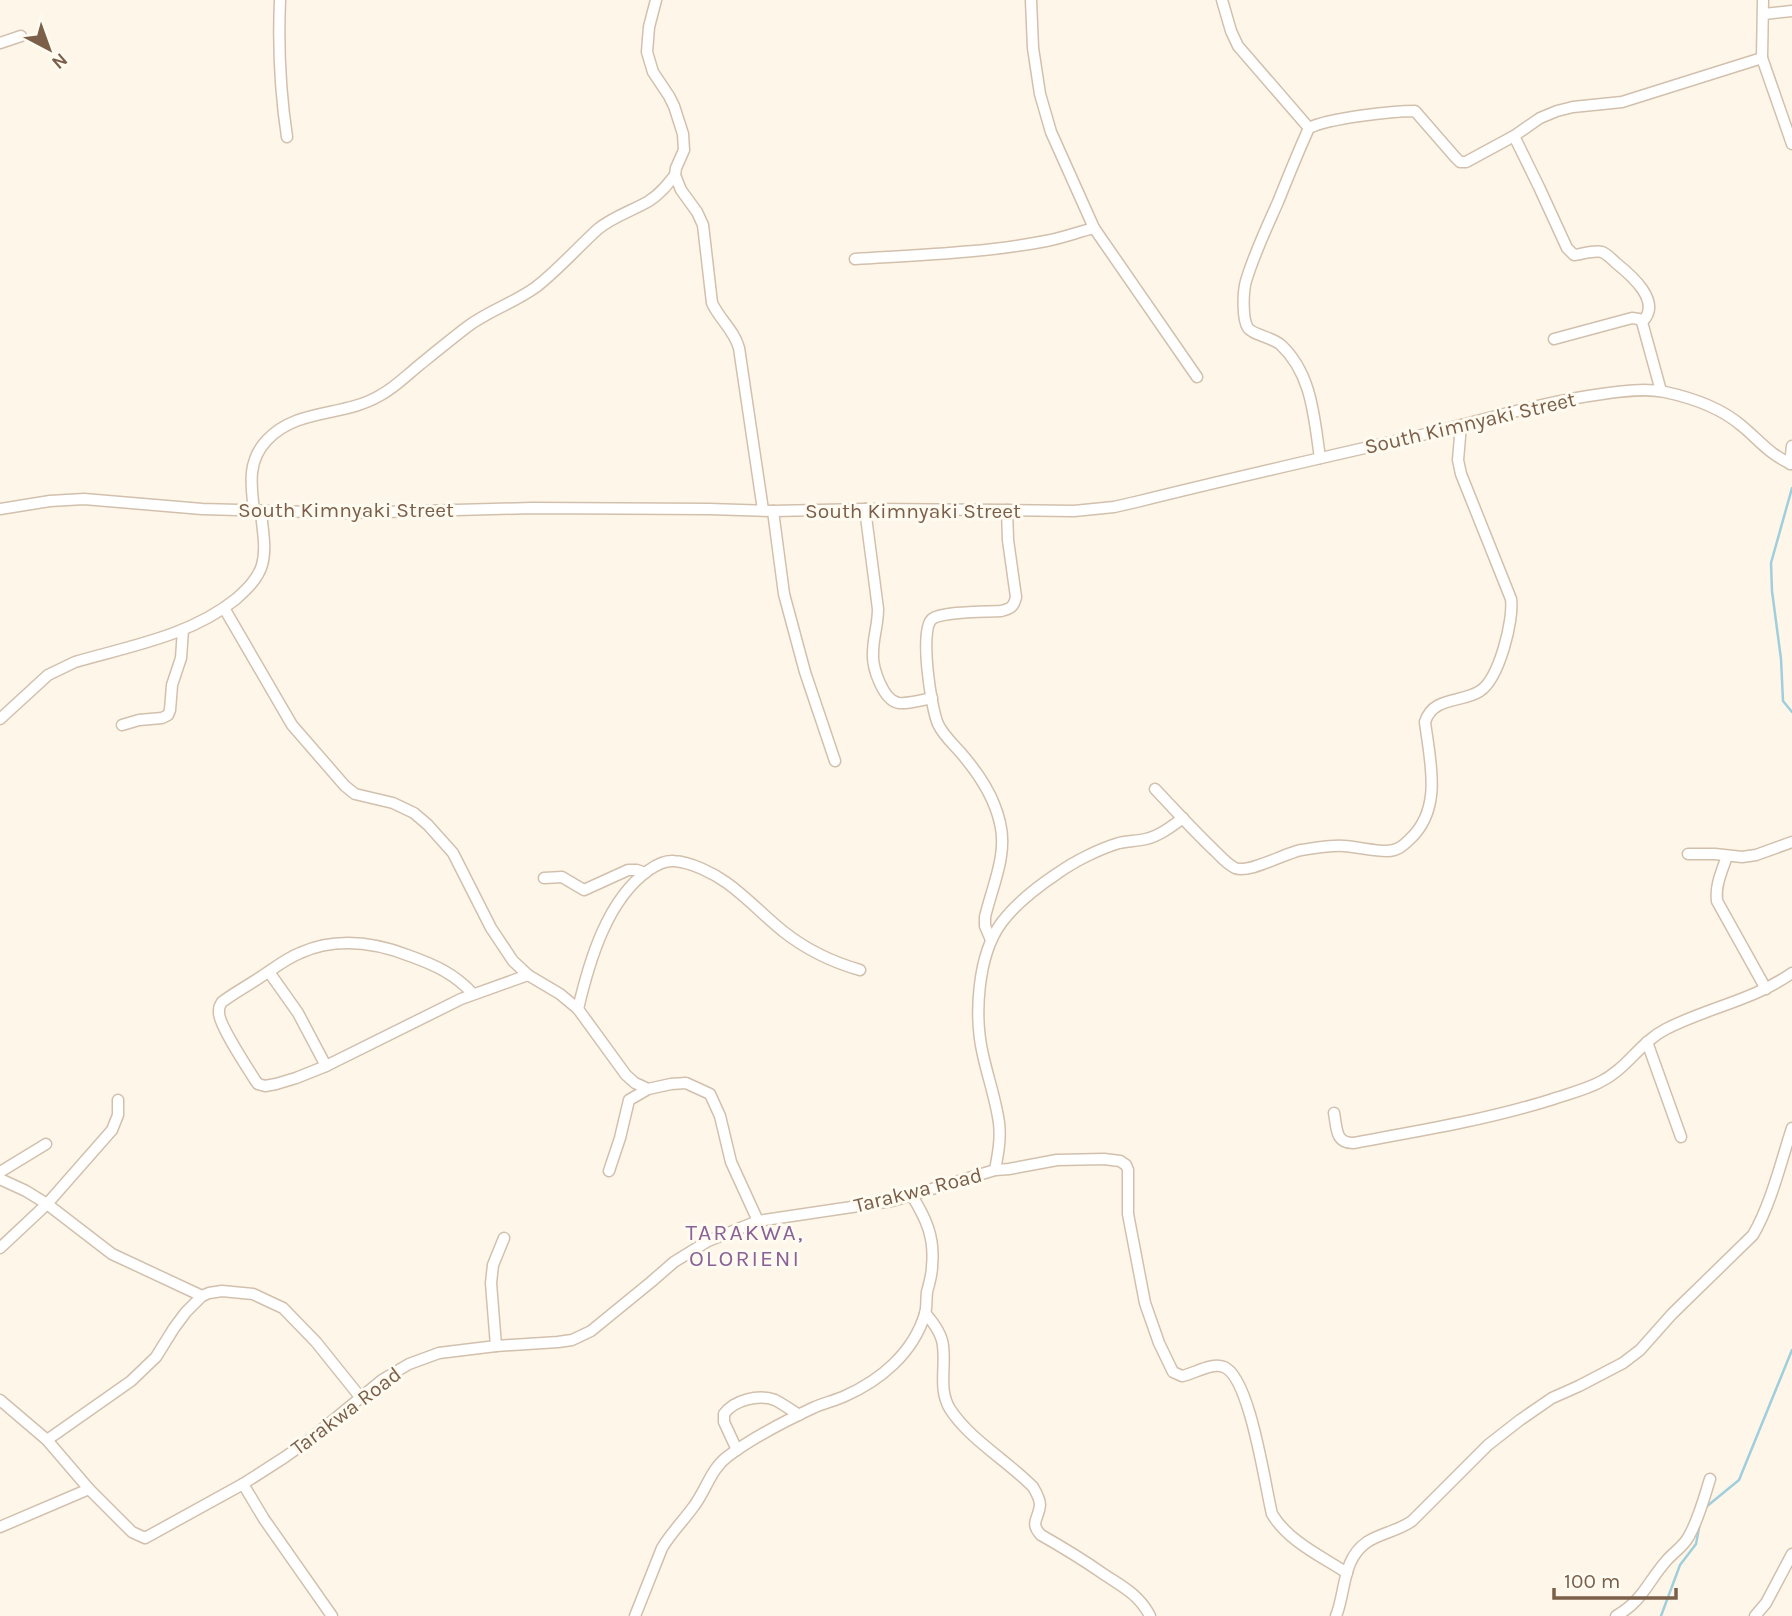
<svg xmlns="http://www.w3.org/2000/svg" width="1792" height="1616" viewBox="0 0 1792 1616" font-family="Karla,sans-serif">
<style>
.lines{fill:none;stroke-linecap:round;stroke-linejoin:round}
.stream{stroke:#a0cedd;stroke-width:2.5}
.minor-casing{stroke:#d2c0ad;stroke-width:13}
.minor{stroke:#fff;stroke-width:10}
.labels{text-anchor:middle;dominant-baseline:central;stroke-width:6;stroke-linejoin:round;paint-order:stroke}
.street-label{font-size:21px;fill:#7b5f49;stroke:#fffbf1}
.neighbourhood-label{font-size:23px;letter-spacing:2px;fill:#8a6297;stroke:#fffbf1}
</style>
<rect width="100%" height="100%" fill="#fef7e9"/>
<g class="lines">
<g class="stream">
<path d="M1792,488L1771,563L1772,591L1781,659L1783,701L1792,712"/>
<path d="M1706,1507L1739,1480L1792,1350"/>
<path d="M1661,1616L1680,1565L1696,1544L1700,1523"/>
</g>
<defs>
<g id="minor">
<path d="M280,0C278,46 280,91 287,137"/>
<path d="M656,0L649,27L647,52L653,72L669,96L674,106L683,134L684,150L676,168L675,175L681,190L697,212L703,225L712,303C720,320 734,330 739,348L763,510"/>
<path d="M1031,0L1033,48L1040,94L1051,132L1094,228L1197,377"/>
<path d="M1222,0L1231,31L1238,46L1309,128"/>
<path d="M1763,0L1762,58L1792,144"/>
<path d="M1764,14L1792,11"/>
<path d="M0,43L21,36"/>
<path d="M1514,136L1539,187L1567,248L1574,255C1582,254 1594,250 1602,252C1607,254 1612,259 1616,263C1631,275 1663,302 1642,322"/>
<path d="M855,259C918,255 984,253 1046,241C1062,238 1078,232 1094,228"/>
<path d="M1554,339L1632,318L1639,319L1642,322L1661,391"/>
<path d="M1320,458C1314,417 1312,374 1281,345C1272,337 1253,335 1248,328C1242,319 1243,291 1246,281C1254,254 1267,227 1278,202C1288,177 1298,152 1309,128C1329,118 1392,111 1415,111L1455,157L1460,162H1466L1514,136L1540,118L1557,111L1573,107L1622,102L1762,58"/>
<path d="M1790,464L1792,446"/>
<path d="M0,509L50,501L84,499L202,509L348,513L532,508L709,509L773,511L865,509L1007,510L1074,511L1114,507L1136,502C1232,478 1329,456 1426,434C1485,420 1542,402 1602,394C1622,391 1645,388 1665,392C1693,398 1720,407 1742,426C1759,440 1771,456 1792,464"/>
<path d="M865,509L878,609C878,626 873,637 873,653C872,667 883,701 899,703C909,704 922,700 932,698"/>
<path d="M254,510C251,485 247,461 267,440C297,408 343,417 379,396C393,389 405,377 417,367C433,354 450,340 467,327C488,311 514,303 536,287C558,270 577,248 598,229C614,216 632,211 649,201C660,194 667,185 675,175"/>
<path d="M773,511L784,594L805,672L835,761"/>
<path d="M224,608L292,725L345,786L355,794L393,803L414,813L428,825L453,853L491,928L513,961L528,975L560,994L578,1009L626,1075L635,1083L648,1089L671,1084L686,1083L710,1094L720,1116L731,1162L758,1221"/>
<path d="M0,719L48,675L75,662C130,646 190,636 236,599C246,590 258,579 262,565C267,548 262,528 261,511"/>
<path d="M122,725L139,720L162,718L168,715L170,710L172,685L181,658L183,630"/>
<path d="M1155,789C1175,810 1194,831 1215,851C1221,857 1227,864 1235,868C1249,874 1285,853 1301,850C1315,848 1330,845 1344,846C1358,847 1373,851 1387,851C1397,851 1403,846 1410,839C1443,808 1430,762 1425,722C1433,696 1462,703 1480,691C1499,679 1514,620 1511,599L1461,474L1458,460L1461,425"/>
<path d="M1688,854H1715L1742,857L1756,855L1792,842"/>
<path d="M1727,856C1722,871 1715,885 1717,901L1766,989"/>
<path d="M544,878L562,877L584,890L628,870H637L645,873"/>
<path d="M991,940L985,926V917C992,887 1008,854 1000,823C994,796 979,774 961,753C953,744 943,735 938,724C931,708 919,630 932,619C943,611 986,612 1001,611C1010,609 1014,607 1016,597L1008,540L1007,510"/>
<path d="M269,972L298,1013L326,1066"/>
<path d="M473,994C455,974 435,965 410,956C374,942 336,937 300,953C285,959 272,970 259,978C247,986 234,993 222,1002C219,1007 219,1007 219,1013C219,1025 247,1067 255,1080L258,1084L265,1086L276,1084L296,1078L326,1066L461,999L528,975"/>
<path d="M578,1009C589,962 607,899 649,870C656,865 664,860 674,861C691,862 713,873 727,883C748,898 765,917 784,932C807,950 832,962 860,970"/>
<path d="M1647,1042L1681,1137"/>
<path d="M1334,1113C1337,1128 1335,1143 1353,1143C1419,1131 1486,1120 1550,1100C1567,1094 1585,1090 1600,1082C1627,1069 1640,1042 1666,1029C1709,1007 1752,1001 1792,973"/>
<path d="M995,1170C998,1154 1001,1139 999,1123C996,1100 988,1078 983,1055C974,1017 977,955 1002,922C1017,902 1037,887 1058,873C1075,861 1099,849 1119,843C1128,841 1137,841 1146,839C1159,836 1171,827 1183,818"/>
<path d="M609,1171L620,1138L629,1100L648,1089"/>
<path d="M0,1172L46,1144"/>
<path d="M0,1179L26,1191L47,1204L112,1254L202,1296"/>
<path d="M0,1248L47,1204L112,1130L118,1115V1100"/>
<path d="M925,1313C933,1322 942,1334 943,1346C946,1367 938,1390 950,1409C969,1439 1009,1462 1033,1487C1036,1492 1040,1499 1040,1505C1039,1519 1029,1522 1041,1535C1062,1547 1082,1559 1102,1573C1121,1586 1139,1594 1150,1616"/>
<path d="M496,1346L491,1283L493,1265L504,1238"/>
<path d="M0,1400L47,1440L89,1489L132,1532L145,1538L243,1484L285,1457L309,1440L382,1380L409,1364L439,1353L496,1346L558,1342L572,1340L591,1331L651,1282L674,1262L708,1241L758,1221L892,1201L995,1170L1009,1169L1057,1160L1104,1159L1120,1161L1126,1165L1128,1170V1214L1145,1303L1159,1343L1173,1372L1182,1376C1194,1374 1211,1362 1224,1367C1250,1377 1265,1486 1272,1514C1288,1541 1321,1556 1347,1573"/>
<path d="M47,1440L131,1381L156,1357L174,1328L186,1312L202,1296L209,1293L222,1291L253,1294L283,1308L316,1342L361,1398"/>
<path d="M737,1450L724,1422V1414C734,1400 758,1394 775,1400C783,1404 791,1410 799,1415"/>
<path d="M243,1484L264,1519L332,1616"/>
<path d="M0,1527L89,1489"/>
<path d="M635,1616L662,1548C671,1533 684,1520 694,1506C706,1490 711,1469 727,1457C753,1437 785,1421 815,1407C825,1403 836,1400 845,1396C881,1380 913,1353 925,1314C927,1307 926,1299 927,1292C929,1284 932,1275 932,1266C935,1238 926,1218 912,1196"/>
<path d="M1336,1616C1346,1591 1342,1559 1367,1542C1381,1533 1398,1531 1412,1521L1488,1445L1520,1420L1552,1398L1579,1386L1623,1363L1640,1350L1672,1314L1753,1235C1771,1204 1781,1162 1792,1128"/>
<path d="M1616,1616C1643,1601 1648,1581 1667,1560C1675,1551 1684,1546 1689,1536C1699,1518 1704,1498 1710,1479"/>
<path d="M1755,1616L1766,1603L1792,1554"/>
</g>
</defs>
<use href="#minor" class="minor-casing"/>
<use href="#minor" class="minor"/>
</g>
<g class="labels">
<g class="street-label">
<text transform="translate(1470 423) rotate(-13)">South Kimnyaki Street</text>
<text x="346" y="510">South Kimnyaki Street</text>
<text x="913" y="511">South Kimnyaki Street</text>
<text transform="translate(918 1190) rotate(-14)">Tarakwa Road</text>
<text transform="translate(346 1411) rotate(-37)">Tarakwa Road</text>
</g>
<g class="neighbourhood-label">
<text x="745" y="1232">TARAKWA,<tspan x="745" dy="26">OLORIENI</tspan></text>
</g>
</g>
<g transform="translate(49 49) rotate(139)" stroke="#fffbf1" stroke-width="5" paint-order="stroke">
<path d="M0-5L12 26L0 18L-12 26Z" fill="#7b5f49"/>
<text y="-10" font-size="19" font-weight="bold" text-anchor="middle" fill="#7b5f49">N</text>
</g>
<path d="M1554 1588v10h122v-10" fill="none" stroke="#7b5f49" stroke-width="3.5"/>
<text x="1564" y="1588" font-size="21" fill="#7b5f49" stroke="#fffbf1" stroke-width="5" paint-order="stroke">100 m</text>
</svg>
